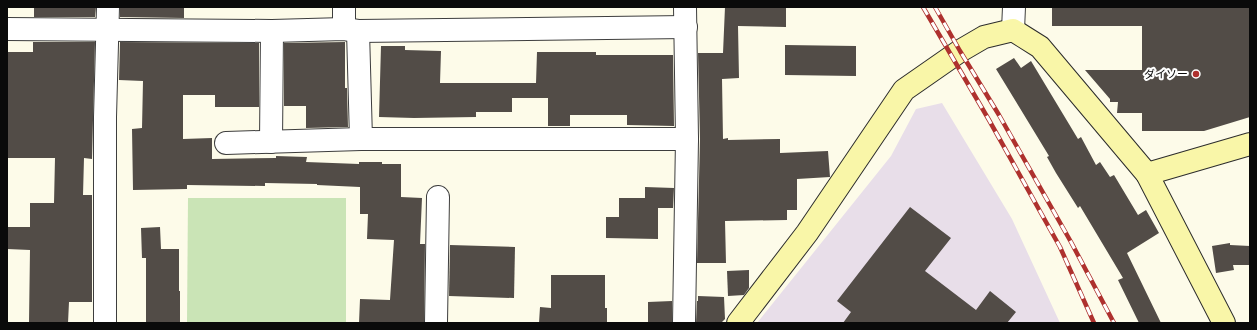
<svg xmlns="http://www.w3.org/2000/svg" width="1257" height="330" viewBox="0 0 1257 330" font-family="'Source Serif 4','Noto Sans JP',serif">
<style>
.industrial{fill:#e8dee9}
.green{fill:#cae4b6}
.building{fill:#524c47}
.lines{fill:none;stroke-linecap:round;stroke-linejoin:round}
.street-casing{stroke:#3d3d3d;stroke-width:24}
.secondary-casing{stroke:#2c2c2c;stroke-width:24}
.street{stroke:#fff;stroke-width:22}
.secondary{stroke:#f9f6a8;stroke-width:22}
.rail-casing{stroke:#ae312e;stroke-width:4.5}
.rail{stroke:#fff;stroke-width:3;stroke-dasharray:9;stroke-linecap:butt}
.poi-dot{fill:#ae312e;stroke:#fff;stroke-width:1.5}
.labels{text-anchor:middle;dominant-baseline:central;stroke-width:4;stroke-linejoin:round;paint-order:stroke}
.poi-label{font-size:11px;fill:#0a0a0a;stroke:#fff;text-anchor:end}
</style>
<rect width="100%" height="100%" fill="#fdfbe9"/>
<path class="industrial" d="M942,103L1012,219L1060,323H757L891,156L916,109Z"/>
<path class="green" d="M188,198H346V323H187Z"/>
<g class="building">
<path d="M34,7H96L95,17H34Z"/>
<path d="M120,7H184V18L120,17Z"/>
<path d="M725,7H786V27L738,26L739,78L722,79L723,139L728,138V140L780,139V153L828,151L830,177L797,179V210H787V220L725,221L726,263H697L700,139L698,53H723Z"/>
<path d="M1052,7H1250V117L1204,131H1142V113H1117L1118,102H1110V99L1085,70H1142V26H1052Z"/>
<path d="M33,42H95L92,159L84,158L83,195H92V302H69L68,323H29L30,250L7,249V227H30V203H54L55,158H7V52H33Z"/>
<path d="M120,42L259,43V107H215V95H183V139L212,138V159L276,158V156L307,157L306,162L359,164V162H382V164H401V197L422,198L420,244H425L424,323H359L360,299L390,300L394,240L367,239L368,214H360V187L317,185V184L265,183V186L187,185V189L133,190L132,129L142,128L143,81L119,80Z"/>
<path d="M345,42V88H347L348,127L306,128V106H284V43Z"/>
<path d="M785,45L856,46V76L785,75Z"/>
<path d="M381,46H405V50L441,51L440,83H536L537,52H596V55H673L674,126L627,125V115H570V126H548V98H512V112H476V117L414,118L379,117Z"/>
<path d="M1014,58L1021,68L1031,61L1078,139L1081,137L1096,165L1100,162L1110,177L1114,175L1138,215L1146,210L1159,233L1127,253L1161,323H1139L1118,280L1123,278L1080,206L1078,208L1056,173L1047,157L1049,156L996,69Z"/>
<path d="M645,187L674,188L673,208H658V239L606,238V217H619V198H645Z"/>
<path d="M910,207L951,238L925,271L976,310L990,291L1016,312L1007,323H843L851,312L837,301Z"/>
<path d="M160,227L161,249H179V291H180V323H146V258H142L141,228Z"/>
<path d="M1230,243V245L1250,246V265H1233L1234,270L1216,273L1212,246Z"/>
<path d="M450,245L515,247L514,298L449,296Z"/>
<path d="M749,270V288L744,295L728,296L727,271Z"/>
<path d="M551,275H605V308H607V323H539L540,307L551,308Z"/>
<path d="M698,296L724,297L725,319L721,323H696L697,301H698Z"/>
<path d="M672,301V323H648V302Z"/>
</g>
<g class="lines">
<defs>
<g id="street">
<path d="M7,29L272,31L344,29L358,31L686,27"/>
<path d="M344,29V7"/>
<path d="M1013,30L1014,7"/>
<path d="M358,31L361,139H687"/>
<path d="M271,142L272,31"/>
<path d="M226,143L361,139"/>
<path d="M105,323V117L108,7"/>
<path d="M436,323L438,197"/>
<path d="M684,323L687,139L685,7"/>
</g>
<g id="secondary">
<path d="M1147,174L1250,144"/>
<path d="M738,323L807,233L904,90L960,51L984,37L1013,30L1040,47L1147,174L1224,323"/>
</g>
</defs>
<use href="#street" class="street-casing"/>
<use href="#secondary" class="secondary-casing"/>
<use href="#street" class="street"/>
<use href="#secondary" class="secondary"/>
<defs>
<g id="rail">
<path d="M923,7L989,120L1060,247L1094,323"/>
<path d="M935,7L960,51L999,115L1071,242L1114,323"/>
</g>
</defs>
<use href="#rail" class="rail-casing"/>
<use href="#rail" class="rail"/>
</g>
<circle class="poi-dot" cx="1196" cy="74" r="4"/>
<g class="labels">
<g class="poi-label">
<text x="1188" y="74">ダイソー</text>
</g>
</g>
<rect width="1257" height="330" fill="none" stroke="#0a0a0a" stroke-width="16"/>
</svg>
